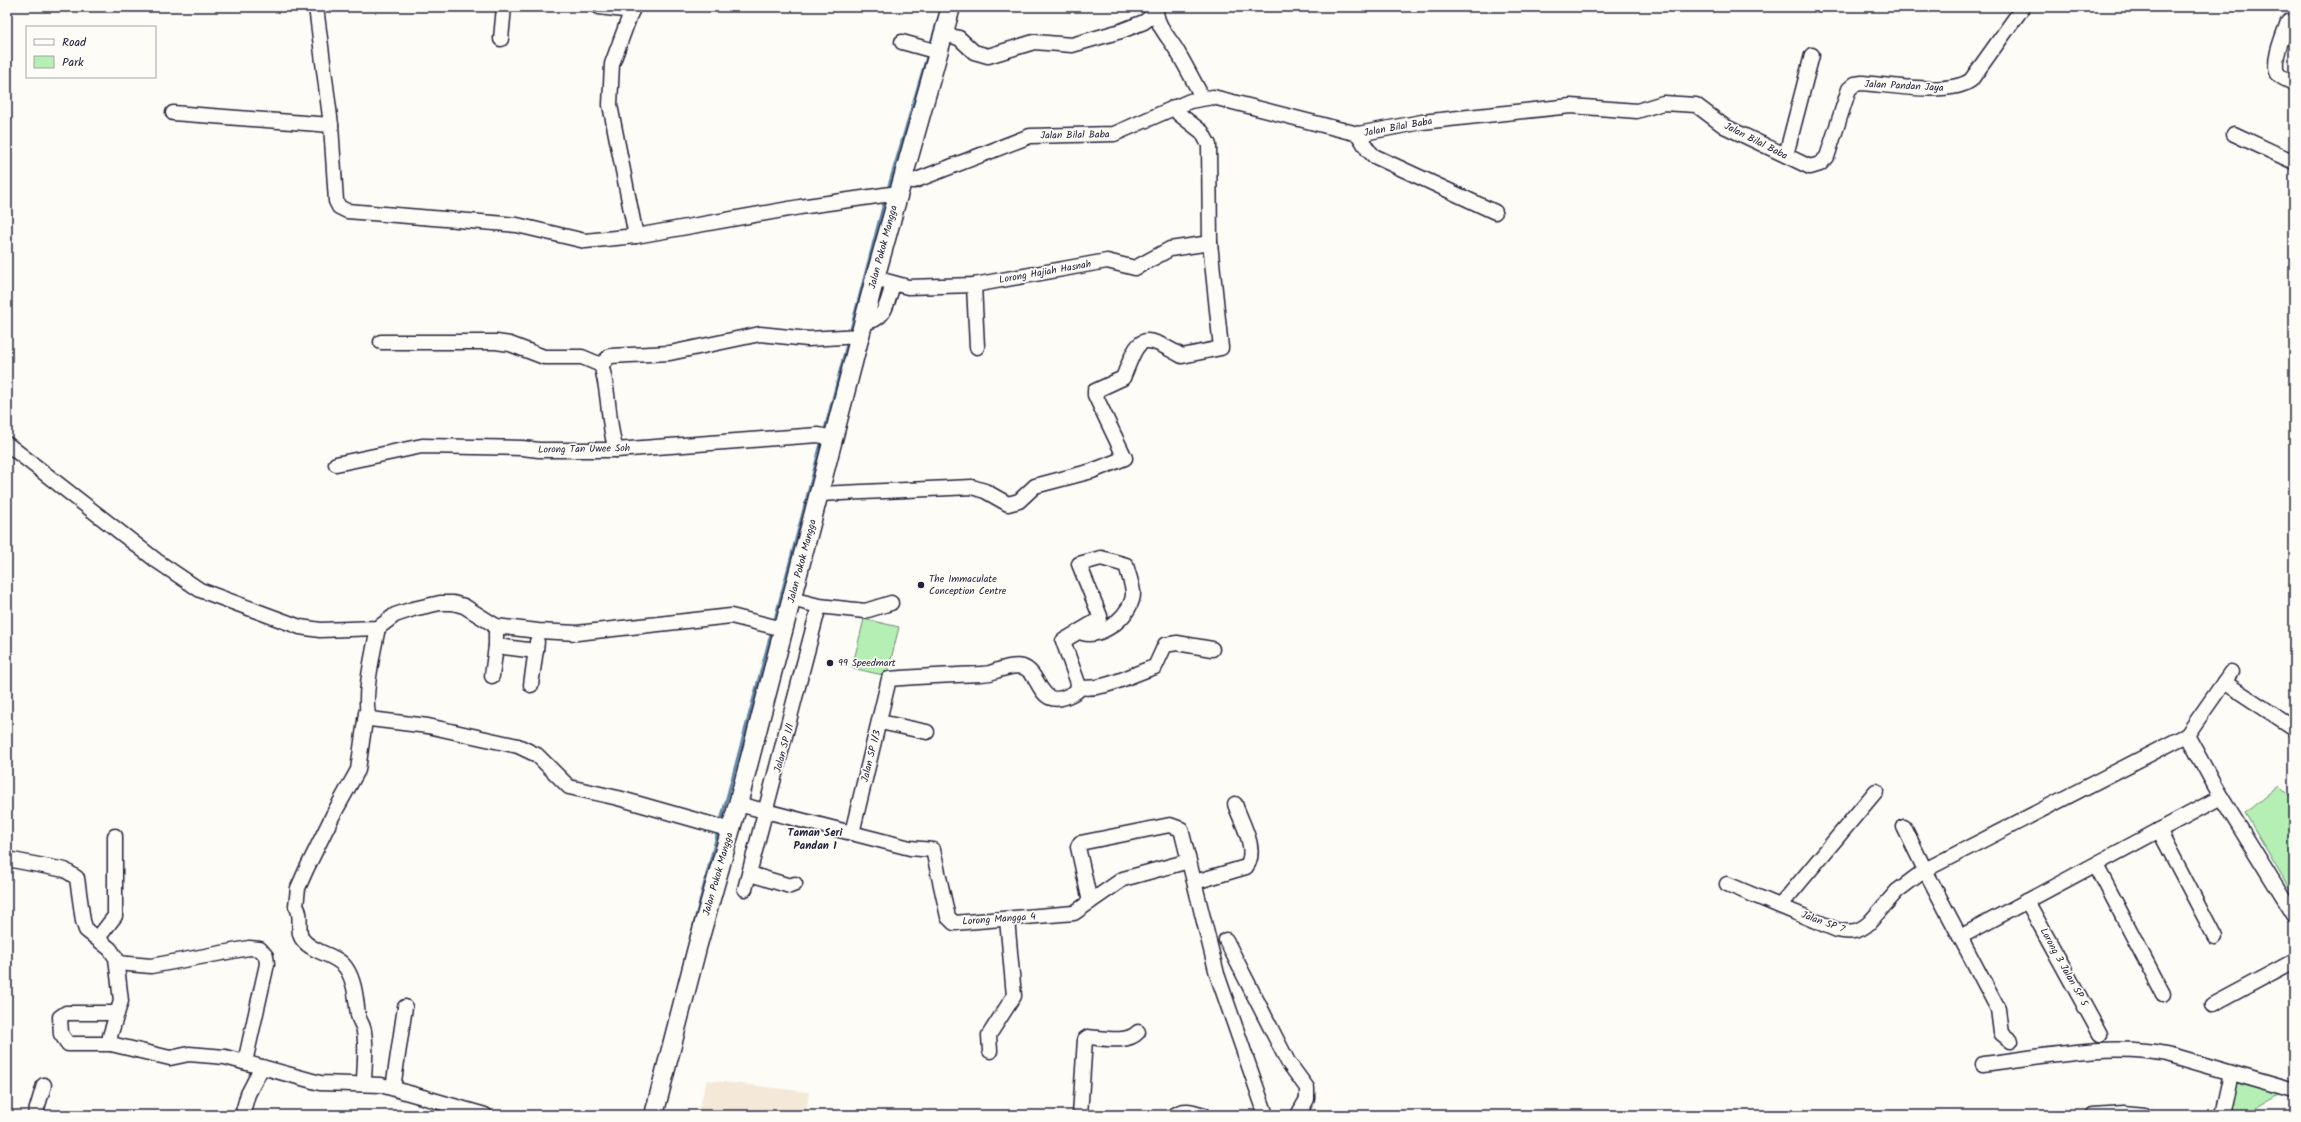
<svg xmlns="http://www.w3.org/2000/svg" width="2301" height="1122" viewBox="0 0 2301 1122" font-family="Kalam,sans-serif">
<style>
.built{fill:#f4e9d8}
.green{fill:#b5efb3;stroke:#6c8877}
.lines{fill:none;stroke-linecap:round;stroke-linejoin:round}
.stream{stroke:#6289a6;stroke-width:3}
.minor-casing{stroke:#22223b;stroke-width:17}
.major-casing{stroke:#22223b;stroke-width:21}
.minor{stroke:#fdfcf7;stroke-width:14}
.major{stroke:#fdfcf7;stroke-width:18}
.poi-dot{fill:#22223b;stroke:#fdfcf7;stroke-width:1.5}
.labels{text-anchor:middle;dominant-baseline:central;stroke-width:3.5;stroke-linejoin:round;paint-order:stroke}
.street-label{font-size:10px;fill:#22223b;stroke:#fdfcf7}
.poi-label{font-size:10px;fill:#22223b;stroke:#fdfcf7;text-anchor:start}
.neighbourhood-label{font-size:11px;font-weight:bold;fill:#22223b;stroke:#fdfcf7}
</style>
<rect width="100%" height="100%" fill="#fdfcf7"/>
<filter id="ink" filterUnits="userSpaceOnUse"><feTurbulence type="fractalNoise" baseFrequency=".025" numOctaves="2"/><feDisplacementMap in="SourceGraphic" scale="8" xChannelSelector="R" yChannelSelector="G"/><feConvolveMatrix kernelMatrix="1 2 1 2 8 2 1 2 1" color-interpolation-filters="sRGB"/></filter>
<g filter="url(#ink)">
<path class="built" d="M707,1080L809,1092L806,1115H697Z"/>
<g class="green">
<path d="M864,619L899,627L887,676L852,668Z"/>
<path d="M2279,785L2294,800V896L2245,813Z"/>
<path d="M2236,1083L2281,1094L2245,1115H2230Z"/>
</g>
<g class="lines">
<g class="stream">
<path d="M930,46L940,13"/>
<path d="M888,189L928,53"/>
<path d="M850,333L885,199"/>
<path d="M824,433L848,340"/>
<path d="M774,623L822,440"/>
<path d="M720,824L772,630"/>
<path d="M645,1115L718,831"/>
</g>
<defs>
<g id="minor">
<path d="M316,7L331,125"/>
<path d="M599,7L632,11"/>
<path d="M633,7L612,64L610,105L636,236"/>
<path d="M1156,7C1155,25 1169,37 1177,51C1186,66 1194,82 1202,97"/>
<path d="M2288,22C2284,33 2271,63 2278,74C2281,78 2289,81 2294,83"/>
<path d="M943,34L959,38L974,52L988,56L1034,42L1072,45L1121,31L1144,22L1156,13"/>
<path d="M501,39L504,7"/>
<path d="M902,42L938,52"/>
<path d="M173,113L331,125L336,201L339,207L347,211L517,225L585,241L636,236L800,207L898,193"/>
<path d="M1358,134L1368,150L1374,156L1495,212"/>
<path d="M2234,134L2294,162"/>
<path d="M1786,155L1812,55"/>
<path d="M901,180L914,181L1030,136L1114,134L1190,101L1213,97L1358,134L1422,122L1571,106L1637,111L1663,103L1696,105L1724,126L1810,167L1820,164L1827,157L1849,89L1855,84L1862,83C1890,85 1950,96 1971,80L2023,7"/>
<path d="M875,278L908,287L974,285L1107,261L1135,268L1170,249L1210,243"/>
<path d="M974,285L977,347"/>
<path d="M864,322C886,321 887,302 893,284"/>
<path d="M381,342H496L510,344L544,357H582L601,365C610,392 607,422 616,450"/>
<path d="M601,365L610,356L670,353L760,334L808,339L860,336"/>
<path d="M7,444L157,561L200,590L300,627L320,630L378,628L395,615L413,609L440,603H453L464,606L496,626L538,631L577,633L731,616L783,629"/>
<path d="M336,464L422,446L522,448L539,450H616L818,435L834,438"/>
<path d="M819,494L972,487L985,491L1008,504L1019,501L1035,486L1092,471L1125,458L1095,395V391L1123,378C1140,335 1140,332 1182,356L1221,348L1210,243L1209,145L1202,132L1179,114L1174,107"/>
<path d="M791,599L819,606L865,611L891,603"/>
<path d="M496,626V646L536,651"/>
<path d="M378,628C374,648 361,703 370,719L428,726L518,746L537,755L569,787L618,798L731,830"/>
<path d="M492,676L496,646"/>
<path d="M2224,682L2294,728"/>
<path d="M531,685L537,642"/>
<path d="M1078,687C1103,692 1131,674 1155,667L1165,645L1177,643L1212,649"/>
<path d="M880,722L927,732"/>
<path d="M2187,735L2231,672"/>
<path d="M738,804L910,848L933,850L948,917L954,923L1074,913L1123,879L1189,861"/>
<path d="M2159,830L2215,937"/>
<path d="M852,833L889,679C912,677 934,676 956,675C967,674 979,675 990,673C999,670 1013,664 1023,667C1043,674 1037,716 1077,691L1078,683L1063,641L1098,620L1100,616L1079,564L1101,558L1126,565C1128,573 1132,583 1133,592C1134,613 1103,639 1083,633L1081,630"/>
<path d="M7,859L65,870L77,878L83,921L86,930L110,949L116,958L121,1001L110,1036L111,1044L170,1058L189,1054L225,1057L320,1083L381,1085L485,1115"/>
<path d="M2096,865L2163,994"/>
<path d="M750,874L790,886L795,884"/>
<path d="M1195,882L1246,867C1259,850 1241,822 1235,804"/>
<path d="M1727,884L1837,930C1850,933 1859,932 1869,923L1897,891L1925,870L1904,827"/>
<path d="M745,889L819,606"/>
<path d="M2027,901L2100,1034"/>
<path d="M1090,902L1078,847L1080,843L1170,825L1181,829L1217,974L1266,1115"/>
<path d="M1780,906L1876,791"/>
<path d="M1960,937L2221,797"/>
<path d="M98,938L115,916V836"/>
<path d="M1226,940L1288,1062L1307,1088V1099L1298,1115"/>
<path d="M117,963L151,966L249,948L260,949L266,956L267,964L245,1062"/>
<path d="M2212,1005L2294,961"/>
<path d="M2011,1041L2001,1033L1998,1009L1925,870L2187,735L2221,797L2294,915"/>
<path d="M111,1044H68L61,1034L60,1017L66,1013H117"/>
<path d="M990,1051L989,1035L1014,996L1007,919"/>
<path d="M1983,1064C2043,1057 2107,1042 2167,1054L2294,1091"/>
<path d="M364,1084C364,1067 367,1049 364,1032C364,1026 359,1021 358,1015C356,1000 355,981 346,968C337,954 314,954 303,940C295,930 304,917 296,906L298,888L306,870L333,815L358,770L366,713"/>
<path d="M393,1088L405,1007"/>
<path d="M35,1115L44,1085"/>
<path d="M242,1115L248,1094L262,1067"/>
<path d="M1080,1115L1085,1039L1088,1037C1103,1038 1127,1044 1138,1032"/>
<path d="M1175,1115C1185,1108 1193,1112 1204,1115"/>
<path d="M2093,1115L2122,1113L2145,1115"/>
<path d="M2222,1115L2231,1073"/>
</g>
<path id="major" d="M654,1115L698,944L738,804L875,278L951,7"/>
</defs>
<use href="#minor" class="minor-casing"/>
<use href="#major" class="major-casing"/>
<use href="#minor" class="minor"/>
<use href="#major" class="major"/>
</g>
</g>
<g class="poi-dot">
<circle cx="921" cy="585" r="4"/>
<circle cx="830" cy="663" r="4"/>
</g>
<g class="labels">
<g class="street-label">
<text transform="translate(1904 86) rotate(3)">Jalan Pandan Jaya</text>
<text transform="translate(1398 127) rotate(-10)">Jalan Bilal Baba</text>
<text transform="translate(1075 135) rotate(-1)">Jalan Bilal Baba</text>
<text transform="translate(1756 141) rotate(27)">Jalan Bilal Baba</text>
<text transform="translate(883 247) rotate(-75)">Jalan Pokok Mangga</text>
<text transform="translate(1045 272) rotate(-10)">Lorong Hajiah Hasnah</text>
<text transform="translate(584 449) rotate(-1)">Lorong Tan Uwee Soh</text>
<text transform="translate(802 561) rotate(-75)">Jalan Pokok Mangga</text>
<text transform="translate(784 748) rotate(-75)">Jalan SP 1/1</text>
<text transform="translate(871 756) rotate(-76)">Jalan SP 1/3</text>
<text transform="translate(718 874) rotate(-74)">Jalan Pokok Mangga</text>
<text transform="translate(999 919) rotate(-4)">Lorong Mangga 4</text>
<text transform="translate(1823 922) rotate(20)">Jalan SP 7</text>
<text transform="translate(2064 967) rotate(61)">Lorong 3 Jalan SP 5</text>
</g>
<g class="poi-label">
<text x="929" y="579">The Immaculate<tspan x="929" dy="12">Conception Centre</tspan></text>
<text x="838" y="663">99 Speedmart</text>
</g>
<g class="neighbourhood-label">
<text x="815" y="833">Taman Seri<tspan x="815" dy="13">Pandan 1</tspan></text>
</g>
</g>
<rect width="2301" height="1122" fill="none" stroke="#fdfcf7" stroke-width="24"/>
<rect x="12" y="12" width="2277" height="1098" fill="none" stroke="#22223b" stroke-width="1.5" filter="url(#ink)"/>
<rect x="26" y="26" width="130" height="52" fill="#fdfcf7" stroke="#a5a5ac"/>
<rect x="34" y="39" width="20" height="6" fill="#fdfcf7" stroke="#a5a5ac"/>
<text x="62" y="46" font-size="12" fill="#22223b">Road</text>
<rect x="34" y="56" width="20" height="12" fill="#b5efb3" stroke="#a5a5ac"/>
<text x="62" y="66" font-size="12" fill="#22223b">Park</text>
</svg>
